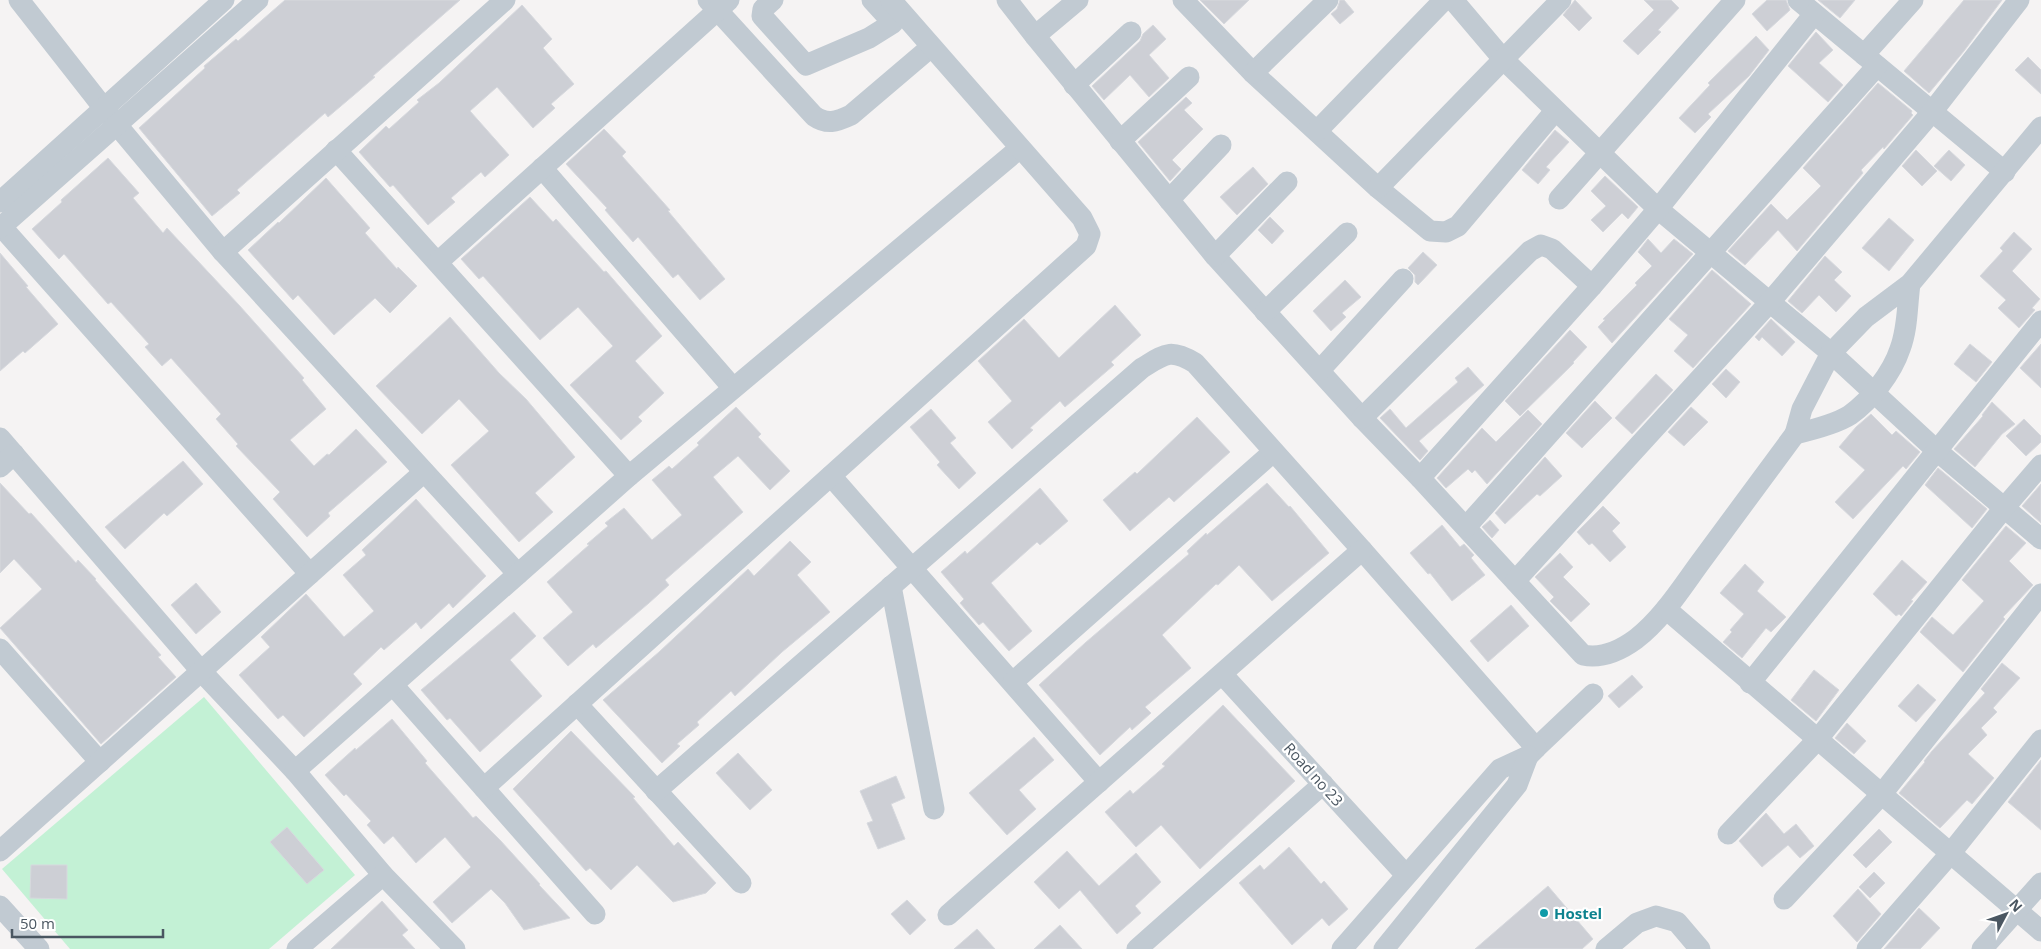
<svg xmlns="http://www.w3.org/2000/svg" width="2041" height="949" viewBox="0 0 2041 949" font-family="'Open Sans',sans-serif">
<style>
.green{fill:#c3f1d5}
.building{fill:#cdcfd5;stroke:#d7d9de}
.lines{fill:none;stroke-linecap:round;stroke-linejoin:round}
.street{stroke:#c1cad2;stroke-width:21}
.culture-dot{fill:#0f9aa8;stroke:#fff;stroke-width:2}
.labels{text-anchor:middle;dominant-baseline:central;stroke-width:4.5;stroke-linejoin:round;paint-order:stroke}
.street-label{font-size:15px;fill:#4a5661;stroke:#fff}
.culture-label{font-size:15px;font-weight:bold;fill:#0d838f;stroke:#fff;text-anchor:start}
</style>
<rect width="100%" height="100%" fill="#f5f3f3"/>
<path class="green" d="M204,697L355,875L269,949H70L2,869Z"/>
<g class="building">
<path d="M285,0H460L373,76L375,77L354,95L328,117L325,113L270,161L237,190L240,193L212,216L139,128L205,68L204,66L236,39L238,41Z"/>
<path d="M1200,0H1249L1224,24Z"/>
<path d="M1340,0H1344L1354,12L1340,24L1331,14L1337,9Z"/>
<path d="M1575,0L1592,18L1579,31L1563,15Z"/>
<path d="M1644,0H1671L1679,8L1658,30L1661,32L1638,55L1623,41L1654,10Z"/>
<path d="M1767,0H1786L1790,10L1767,31L1752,14Z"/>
<path d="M1818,0H1855L1840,18Z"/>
<path d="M1964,0H2002L1964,51L1929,93L1904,71Z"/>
<path d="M522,5L552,39L543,48L574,84L551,104L555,108L533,128L497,87L470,111L509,155L485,177L481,172L451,198L455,202L428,225L393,185L390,187L359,152L386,126L389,129L419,102L417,100L439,83Z"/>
<path d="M1153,25L1166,39L1149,55L1169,78L1149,97L1130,75L1104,100L1092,86L1140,41L1143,34Z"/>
<path d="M1816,32L1833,50L1819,63L1843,85L1828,102L1788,66Z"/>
<path d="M1756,36L1769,50L1749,76L1708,114L1711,117L1695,133L1679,118L1710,85L1708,83Z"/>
<path d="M2028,57L2041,70V94L2015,70Z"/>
<path d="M1878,83L1912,111L1911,113L1913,115L1884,149L1883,147L1861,170L1863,173L1797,251L1778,230L1745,265L1728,251L1771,204L1787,220L1821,186L1803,168Z"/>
<path d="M1186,97L1192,103L1184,110L1203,129L1172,160L1181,169L1170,181L1138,142Z"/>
<path d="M604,129L626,152L622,156L670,210L668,211L725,279L700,300L678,274L673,278L638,237L633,242L605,210L607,208L566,164Z"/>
<path d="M1555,130L1569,142L1546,167L1550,170L1538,184L1522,170Z"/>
<path d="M1916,150L1937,171L1922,186L1902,166Z"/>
<path d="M1949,150L1965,165L1951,181L1934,166Z"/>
<path d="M108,158L139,193L133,198L163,233L167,228L239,305L304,378L302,380L326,409L290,440L314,466L327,454L329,455L356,429L387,462L328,513L330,516L307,537L273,499L280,492L236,446L238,444L216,419L221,414L171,358L162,366L145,347L149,344L111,302L108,304L64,254L59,259L32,229L62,202L61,200Z"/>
<path d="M1253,167L1268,184L1237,215L1220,197Z"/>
<path d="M1605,176L1638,207L1628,219L1622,213L1603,232L1591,220L1606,206L1591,191Z"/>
<path d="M326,178L370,228L365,233L397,269L398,267L417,286L390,313L375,298L334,335L298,295L293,300L248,250L278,222L279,223Z"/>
<path d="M530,197L553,222L556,219L604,272L606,271L662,336L635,361L664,393L638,417L642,421L621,440L570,385L613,346L578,307L540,340L483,276L479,279L461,259Z"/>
<path d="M1270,217L1284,231L1272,244L1258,230Z"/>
<path d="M1889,218L1914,240L1889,271L1862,248Z"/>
<path d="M2014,232L2032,249L2012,271L2040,299L2032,308L2035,310L2019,328L1998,308L2006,300L1980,276L2003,251L2000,248Z"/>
<path d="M1648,239L1661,253L1674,239L1693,254L1612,343L1598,327L1605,320L1603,319L1637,285L1635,283L1652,266L1638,252Z"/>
<path d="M1423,252L1437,265L1418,285L1415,282V275L1408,268Z"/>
<path d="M0,253L28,286L26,287L58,324L25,353L23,351L0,371Z"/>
<path d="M1825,256L1842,272L1834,280L1851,296L1836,312L1819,295L1802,313L1788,301Z"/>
<path d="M1712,270L1751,304L1693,368L1674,351L1688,335L1669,319Z"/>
<path d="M1345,280L1361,297L1342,313L1346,317L1331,331L1313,311Z"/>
<path d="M1115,305L1141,335L1111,362L1114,365L1065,407L1060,401L1030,428L1033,430L1012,449L988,422L1012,401L978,361L1024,319L1059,358Z"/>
<path d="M450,317L499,373L526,399L575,457L535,493L553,512L519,542L451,465L489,431L459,399L422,434L376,386Z"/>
<path d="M1771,319L1795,342L1782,356L1762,337L1759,341L1755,337Z"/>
<path d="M1570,330L1587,347L1573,362L1574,363L1520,416L1505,401Z"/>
<path d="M1970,344L1992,362L1976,382L1954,364Z"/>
<path d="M2041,344V388L2020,368Z"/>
<path d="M1468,367L1484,385L1419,441L1428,451L1420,460L1380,418L1390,409L1406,428L1458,382L1455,378Z"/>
<path d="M1726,369L1740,382L1726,398L1712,384Z"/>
<path d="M1656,374L1673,390L1632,434L1615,418Z"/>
<path d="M1595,401L1612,418L1582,448L1566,433Z"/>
<path d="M1992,402L2015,424L2002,434L1975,467L1954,449L1983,416L1982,415Z"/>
<path d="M736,407L761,434L758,437L790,471L770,490L738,456L713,477L743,512L665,580L669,585L649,603L596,648L593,644L568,666L543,638L573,612L547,582L589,545L587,544L608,526L605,523L624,508L652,540L682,515L652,480L669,466L672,469L699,445L697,443Z"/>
<path d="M1691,407L1708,422L1684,446L1668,432Z"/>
<path d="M931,409L956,438L950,443L976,473L959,489L937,465L940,462L910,427Z"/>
<path d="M1528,410L1542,424L1487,484L1475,470L1472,473L1468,469L1446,488L1437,478L1482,428L1496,442Z"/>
<path d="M1871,414L1892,435L1896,431L1920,452L1906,469L1903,466L1853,519L1835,502L1865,470L1839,447L1856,427Z"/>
<path d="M1197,417L1230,452L1174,502L1169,497L1130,531L1103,500L1135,472L1137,474Z"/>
<path d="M2024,419L2041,436V442L2026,456L2006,436Z"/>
<path d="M1545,457L1562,476L1540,496L1537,494L1505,524L1495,513Z"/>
<path d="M183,461L203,484L167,516L164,513L125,549L105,527Z"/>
<path d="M1938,468L1987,509L1972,528L1925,485Z"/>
<path d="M0,483L29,514L31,513L76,563L78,560L96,579L95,580L161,655L158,657L176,677L101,744L0,628L42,589L14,559L0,573Z"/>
<path d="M1267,483L1289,507L1290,506L1329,553L1272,601L1239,565L1218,585L1216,584L1162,635L1191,668L1145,707L1151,713L1132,730L1130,727L1100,755L1039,685L1085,643L1189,554L1187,551L1206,533L1207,535Z"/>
<path d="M2041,484V523L2022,506Z"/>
<path d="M1040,488L1068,521L1040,545L1037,542L991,583L1032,631L1009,651L983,622L979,625L960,603L964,599L941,572L965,551L967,554Z"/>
<path d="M416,499L486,576L453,608L449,603L421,629L416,622L384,650L381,647L353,674L362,684L304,737L283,715L278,719L239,675L270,647L261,637L306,594L344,637L374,611L343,575L366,555L362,550Z"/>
<path d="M1603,506L1620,523L1612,531L1626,547L1610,562L1592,543L1589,545L1577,532Z"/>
<path d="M1490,520L1499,530L1492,538L1482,527Z"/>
<path d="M1442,525L1460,547L1464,544L1474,555L1471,558L1485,575L1452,601L1430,573L1428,574L1410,553Z"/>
<path d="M2006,526L2026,543L2009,561L2033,585L2003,617L2005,619L1963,672L1920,632L1932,617L1953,635L1984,601L1962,580Z"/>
<path d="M790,541L811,562L797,575L830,612L782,652L735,696L731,691L697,722L699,725L677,744L680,746L662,763L603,700L659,652L748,569L754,576Z"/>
<path d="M1560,553L1573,567L1563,577L1590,604L1571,622L1550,601L1554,597L1535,577Z"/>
<path d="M1902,560L1927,582L1911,600L1913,601L1901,616L1899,614L1896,616L1873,594Z"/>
<path d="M1745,564L1764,582L1757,591L1786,617L1771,632L1766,628L1742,658L1723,642L1732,632L1730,630L1744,614L1720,593Z"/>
<path d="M196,583L221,612L196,634L171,605Z"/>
<path d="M1511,605L1529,626L1488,662L1470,641Z"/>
<path d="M514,612L536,636L510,660L542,696L480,752L450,718L447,720L421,690Z"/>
<path d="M2002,663L2020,678L1993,708L1997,712L1981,728L1987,735L1968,754L1994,778L1972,804L1967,800L1940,828L1899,793L1925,762L1924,761L1932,751L1985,693L1981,689Z"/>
<path d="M1814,670L1839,690L1816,721L1791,700Z"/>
<path d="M1632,675L1643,687L1619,708L1608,696Z"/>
<path d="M1918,684L1936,700L1916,722L1898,706Z"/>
<path d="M1223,705L1295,781L1200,869L1161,825L1136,847L1105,812L1130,790L1133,794L1165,766L1162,764Z"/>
<path d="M392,719L427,761L425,763L473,818L476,816L500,840L540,884L539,885L570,918L524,930L505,903L491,889L452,923L433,902L471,867L445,837L416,863L393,836L384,844L367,825L371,821L346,794L344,796L325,775L355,748L356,750Z"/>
<path d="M1847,723L1866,741L1854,754L1835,738Z"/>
<path d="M571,731L635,797L633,798L674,846L678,842L716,883L706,893L673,902L637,865L611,890L590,868L586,871L513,789Z"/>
<path d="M1034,737L1054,760L1019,790L1036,809L1007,835L969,793Z"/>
<path d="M738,753L772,790L750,810L716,773Z"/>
<path d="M2041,760V830L2008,802Z"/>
<path d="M896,776L905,798L891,804L905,839L878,849L867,823L873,821L860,791Z"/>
<path d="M1766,813L1784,834L1796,824L1814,846L1800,858L1788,845L1762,867L1739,841Z"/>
<path d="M287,827L324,870L307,884L270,842Z"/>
<path d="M1879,829L1892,842L1866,868L1853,855Z"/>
<path d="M1289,847L1321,884L1324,881L1348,909L1329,926L1322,918L1292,945L1239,883L1260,865L1264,870Z"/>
<path d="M1067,851L1099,886L1136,853L1161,882L1135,906L1141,913L1117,934L1080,890L1059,909L1034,882Z"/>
<path d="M31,865H67V899L30,898Z"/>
<path d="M1874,872L1885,883L1870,898L1859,887Z"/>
<path d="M1548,886L1593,939L1582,949H1475Z"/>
<path d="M1858,889L1881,914L1857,942L1833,916Z"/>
<path d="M907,900L926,920L910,935L891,914Z"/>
<path d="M382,901L408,930L402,935L415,949H331Z"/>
<path d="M1919,908L1940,928L1920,949H1884Z"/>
<path d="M1060,925L1082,949H1034Z"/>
<path d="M977,929L995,949H954Z"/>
</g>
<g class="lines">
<g class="street">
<path d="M19,0L117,125L223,252L518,574"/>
<path d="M708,0L814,116C827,125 836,122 851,115L931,47"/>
<path d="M773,0L763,9L762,16L806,65L869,38L893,23L872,0"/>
<path d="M1007,0L1035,36L1215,256L1362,418L1420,478L1583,655C1602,659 1621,650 1636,639C1663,618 1682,587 1702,560C1733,518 1764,476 1795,434"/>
<path d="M1183,0L1253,73L1378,188L1430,231L1446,232L1458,226L1555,111"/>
<path d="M1453,0L1503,59L1658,209L1831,353L1936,450L2041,539"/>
<path d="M1798,0L2005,172"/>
<path d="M1035,36L1078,0"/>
<path d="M1864,55L1913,0"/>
<path d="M1253,73L1328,0"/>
<path d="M1074,85L1131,32"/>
<path d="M1317,131L1444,0"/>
<path d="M1120,141L1189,77"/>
<path d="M336,150L629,476"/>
<path d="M542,168L733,388"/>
<path d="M1378,188L1561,0"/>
<path d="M1559,199L1735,0"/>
<path d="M1169,200L1221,145"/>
<path d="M0,202L224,0"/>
<path d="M0,225L310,574"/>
<path d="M0,228L258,0"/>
<path d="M223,252L505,0"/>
<path d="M1215,256L1287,182"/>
<path d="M438,262L729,0"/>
<path d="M1910,284C1907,305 1908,328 1900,349C1892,373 1871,400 1850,415C1836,424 1812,430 1795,434L1802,409L1831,353L1866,317L1910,284L2041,127"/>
<path d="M1265,312L1347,233"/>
<path d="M1320,370L1403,279"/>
<path d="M1362,418L1530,251L1541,245L1552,249L1592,286"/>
<path d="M0,438L201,671L295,771L383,875L455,949"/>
<path d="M0,467L14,454"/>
<path d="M831,476L1099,782"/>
<path d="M1420,478L1592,286L1658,209L1814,14"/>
<path d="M1466,527L1877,66"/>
<path d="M1515,581L1769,303L1932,112L2019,0"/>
<path d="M891,586L934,809"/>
<path d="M1666,609L2041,931"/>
<path d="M0,649L100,762"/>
<path d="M1222,674L1406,875"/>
<path d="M1013,682L1273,452"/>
<path d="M1750,683L2041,321"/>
<path d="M393,685L595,914"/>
<path d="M577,704L741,883"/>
<path d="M1536,748L1593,694"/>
<path d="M295,771L629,476L1020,148"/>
<path d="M484,788L1086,246L1090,234L1082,218L891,0"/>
<path d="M656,791L1142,368C1165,354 1170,348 1195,363L1362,550L1536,748L1528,756L1500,769L1342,949"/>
<path d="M1728,834L1817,740L2004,508L2041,465"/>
<path d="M0,851L424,472"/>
<path d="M1784,899L1881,795L2041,594"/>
<path d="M0,906L39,949"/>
<path d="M948,915L1362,550"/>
<path d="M297,949L383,875"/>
<path d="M1137,949L1323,784"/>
<path d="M1384,949L1517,785L1528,756"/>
<path d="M1606,949L1637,923L1656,916L1677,922L1700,949"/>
<path d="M1867,949L1950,854L2041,740"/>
<path d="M1982,949L2041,883"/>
</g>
</g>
<circle class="culture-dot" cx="1544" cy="913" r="5"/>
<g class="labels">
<g class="street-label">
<text transform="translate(1314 774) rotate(48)">Road no 23</text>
</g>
<g class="culture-label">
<text x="1554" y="913">Hostel</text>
</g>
</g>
<g transform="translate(2006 914) rotate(49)" stroke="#ffffff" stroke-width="4" paint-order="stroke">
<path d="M0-4L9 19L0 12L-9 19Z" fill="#4a5661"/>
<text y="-8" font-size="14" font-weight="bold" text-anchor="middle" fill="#4a5661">N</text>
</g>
<path d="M12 929v8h151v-8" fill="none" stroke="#4a5661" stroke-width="2.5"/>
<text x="20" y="929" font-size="15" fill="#4a5661" stroke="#ffffff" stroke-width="4" paint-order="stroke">50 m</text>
</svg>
